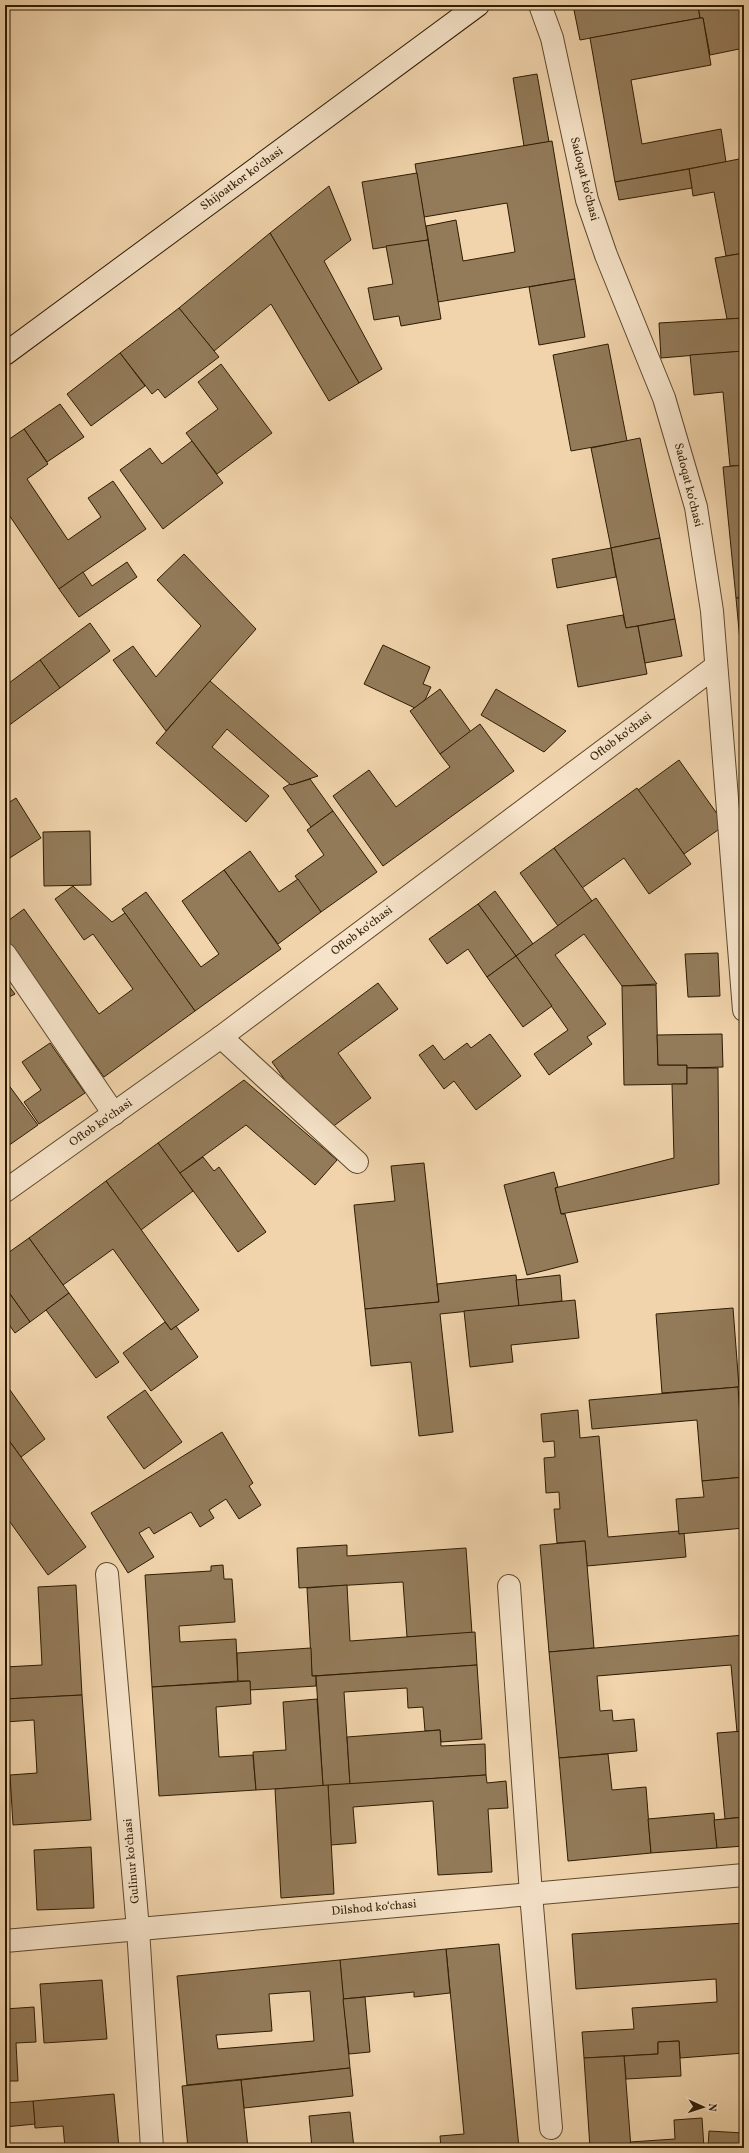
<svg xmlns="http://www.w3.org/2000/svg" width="749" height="2153" viewBox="0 0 749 2153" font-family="Vollkorn,serif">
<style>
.building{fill:#937b5a;stroke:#2d1b02;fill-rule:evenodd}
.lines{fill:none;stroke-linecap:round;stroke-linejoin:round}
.street-casing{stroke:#5e492c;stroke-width:24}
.secondary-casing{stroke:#2d1b02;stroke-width:24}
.street{stroke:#f6e3c9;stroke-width:22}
.secondary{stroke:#f6e3c9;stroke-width:22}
.labels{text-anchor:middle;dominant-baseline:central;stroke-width:3;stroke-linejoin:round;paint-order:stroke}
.street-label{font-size:12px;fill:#2d1b02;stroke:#f6e3c9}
</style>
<rect width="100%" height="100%" fill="#f1d4ac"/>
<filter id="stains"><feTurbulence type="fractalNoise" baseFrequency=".005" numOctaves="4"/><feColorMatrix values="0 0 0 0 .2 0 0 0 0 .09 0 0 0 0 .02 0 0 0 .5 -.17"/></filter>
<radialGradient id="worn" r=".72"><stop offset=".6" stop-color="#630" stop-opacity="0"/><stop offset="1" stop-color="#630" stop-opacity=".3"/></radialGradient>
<g class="building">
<path d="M573,5H698L700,18L580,40Z"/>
<path d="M698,5H739L744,29V48L710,55L703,18H700Z"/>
<path d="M700,18H703L711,65L631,80L642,144L721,129L726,162L615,182L590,38Z"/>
<path d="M537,74L549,142L524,146L513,78Z"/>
<path d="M552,141L575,279L438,302L426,226L456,220L463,261L515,252L507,203L424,217L415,164Z"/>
<path d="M744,158V253L726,256L714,192L693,196L689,169Z"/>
<path d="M689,169L692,188L619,200L615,182Z"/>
<path d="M417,173L428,240L373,249L362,182Z"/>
<path d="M329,186L351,240L324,261L382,369L359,383L270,233Z"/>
<path d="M270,233L359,383L329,401L271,304L214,351L179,308Z"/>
<path d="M428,240L441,319L401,326L399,316L374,320L368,288L393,284L386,246Z"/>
<path d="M744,253V318L727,319L715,258Z"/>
<path d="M575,279L585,337L539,345L529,287Z"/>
<path d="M179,308L219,357L165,398L158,389L152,394L120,353Z"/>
<path d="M744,318V351L661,358L659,323Z"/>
<path d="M608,344L627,441L571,451L553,355Z"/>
<path d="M744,351V465L730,466L723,392L694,395L690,355Z"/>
<path d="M120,353L145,386L91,426L67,394Z"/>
<path d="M221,364L272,433L217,474L186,433L218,409L198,382Z"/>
<path d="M60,404L84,437L47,462L24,429Z"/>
<path d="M24,429L48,464L27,479L68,540L101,517L88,498L113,481L146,529L59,589L5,509V442Z"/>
<path d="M640,438L660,538L611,548L591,448Z"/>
<path d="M192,441L223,483L163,529L120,470L150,448L162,464Z"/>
<path d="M744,465V598H736L723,467Z"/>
<path d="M660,538L675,619L626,628L611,548Z"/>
<path d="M611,548L616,577L557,588L552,559Z"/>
<path d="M184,554L256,629L166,731L113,660L133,646L156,677L201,626L157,580Z"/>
<path d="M127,562L137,577L79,617L59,589L83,572L92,586Z"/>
<path d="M736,598H744V684Z"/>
<path d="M623,615L626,628L638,626L647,674L578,687L567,625Z"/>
<path d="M675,619L682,656L645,663L638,626Z"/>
<path d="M90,623L110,651L60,688L40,660Z"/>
<path d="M383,645L430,667L423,684L431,687L425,700L415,708L364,684Z"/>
<path d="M40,660L60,688L8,726L5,721V678L9,683Z"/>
<path d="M210,681L318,776L291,785L227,729L212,747L269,796L246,822L156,743Z"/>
<path d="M440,689L471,732L440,754L410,711Z"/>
<path d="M496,689L566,731L544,752L481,715Z"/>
<path d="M480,724L514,771L383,866L333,796L369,770L396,807L450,767L440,754Z"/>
<path d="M679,760L725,825L684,854L638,790Z"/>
<path d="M310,779L333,811L311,827L283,788L290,784L291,785Z"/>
<path d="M637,788L691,864L649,894L624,858L582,888L554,848Z"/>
<path d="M16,798L41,838L5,861V805Z"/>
<path d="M333,811L377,872L321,912L295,876L324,855L307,830Z"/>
<path d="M90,831L91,885L44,886L43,832Z"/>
<path d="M554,848L592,901L558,926L520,873Z"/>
<path d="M250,851L279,892L298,879L321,912L278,944L224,870Z"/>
<path d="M224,870L281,949L195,1011L122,909L146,892L201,967L219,954L182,901Z"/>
<path d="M73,886L112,922L125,913L195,1011L104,1077L5,940V923L24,909L99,1014L133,989L93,934L84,940L55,899Z"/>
<path d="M495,891L533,944L516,956L478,904Z"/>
<path d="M596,898L657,984L622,986L584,934L555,955L606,1024L587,1037L592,1044L549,1075L534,1054L568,1030L516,956Z"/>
<path d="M478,904L516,956L487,977L468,949L447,964L429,939Z"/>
<path d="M718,953L720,996L688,997L685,954Z"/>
<path d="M516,956L552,1006L523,1027L487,977Z"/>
<path d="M5,981L15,994L5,999Z"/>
<path d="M378,983L398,1009L338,1053L371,1098L331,1128L316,1108L309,1113L272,1062Z"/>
<path d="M656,985L658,1065H687V1084L624,1085L622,986Z"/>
<path d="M490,1034L521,1076L476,1110L454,1081L444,1089L419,1055L433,1045L444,1060L467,1043L471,1048Z"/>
<path d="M722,1034L723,1067L687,1068V1065H658L657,1035Z"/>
<path d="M50,1043L85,1093L39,1124L24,1102L41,1090L22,1062Z"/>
<path d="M687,1068H718L719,1184L561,1214L555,1188L674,1158L672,1084H687Z"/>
<path d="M5,1080L38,1125L5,1148Z"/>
<path d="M244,1080L337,1160L315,1185L246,1125L180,1173L158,1143Z"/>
<path d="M158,1143L193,1191L141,1230L106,1181Z"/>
<path d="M203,1157L214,1171L219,1167L266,1232L238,1252L180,1173Z"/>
<path d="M424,1163L439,1302L365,1309L354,1205L395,1201L391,1166Z"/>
<path d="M554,1172L558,1187L555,1188L561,1214H565L578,1262L527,1275L504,1185Z"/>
<path d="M106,1181L199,1310L171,1330L113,1249L63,1285L29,1238Z"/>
<path d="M29,1238L69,1293L30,1322L5,1287V1255Z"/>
<path d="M516,1275L519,1306L440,1314L453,1432L419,1436L411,1362L371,1366L365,1309L439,1302L437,1284Z"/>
<path d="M560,1275L562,1301L519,1306L516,1280Z"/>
<path d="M5,1287L30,1322L15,1333L5,1319Z"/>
<path d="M69,1293L119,1362L96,1378L46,1310Z"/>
<path d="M575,1300L579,1338L511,1345L513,1362L470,1367L464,1311Z"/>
<path d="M733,1308L739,1387L662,1393L656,1314Z"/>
<path d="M165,1322L171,1330L176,1326L198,1357L151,1391L123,1353Z"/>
<path d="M5,1383L45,1439L21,1457L5,1435Z"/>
<path d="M738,1387L744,1477L702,1481L697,1420L592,1429L589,1400Z"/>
<path d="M145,1390L182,1442L144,1469L107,1417Z"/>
<path d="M578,1410L580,1438L599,1436L608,1537L679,1531V1534L684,1533L686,1557L587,1566L585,1541L557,1543L554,1509H560L559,1492L546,1493L544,1458L555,1457L554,1441L543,1442L541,1414Z"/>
<path d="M222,1432L253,1483L249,1486L261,1505L239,1519L226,1499L209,1510L214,1518L200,1527L191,1512L154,1534L149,1527L139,1533L154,1557L128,1573L91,1513Z"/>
<path d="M5,1435L86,1547L48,1575L5,1515Z"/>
<path d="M744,1477V1528L679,1534L676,1499L704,1497L702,1481Z"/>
<path d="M585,1541L594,1648L549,1652L540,1545Z"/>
<path d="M347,1545V1556L466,1548L472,1633L407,1637L403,1582L299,1588L297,1548Z"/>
<path d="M223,1565L224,1579H232L235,1622L179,1626L180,1642L236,1639L238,1681L152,1687L145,1575L211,1571V1566Z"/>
<path d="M76,1585L82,1695L5,1699V1667L42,1665L38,1587Z"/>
<path d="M347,1585L350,1641L475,1632L477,1665L312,1676L307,1588Z"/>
<path d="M744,1635V1731L737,1732L731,1665L597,1676L600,1711L612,1710L613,1721L634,1719L637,1751L559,1758L549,1652Z"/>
<path d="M311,1648L312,1676H316V1686L250,1690V1681H238L237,1653Z"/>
<path d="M477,1665L482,1739L441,1742L440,1730L425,1731L423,1707L408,1708L407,1688L344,1692L350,1784L323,1786L316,1676Z"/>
<path d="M250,1681L251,1704L216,1707L219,1757L253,1755L256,1790L159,1796L152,1687Z"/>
<path d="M82,1695L91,1820L13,1825L10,1775L37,1773L34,1720L5,1722V1699Z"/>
<path d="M317,1699L323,1786L256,1790L253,1752L286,1750L283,1702Z"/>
<path d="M440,1730L441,1746L485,1744L486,1775L350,1784L347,1737Z"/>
<path d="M744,1731V1817L725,1819L717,1733Z"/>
<path d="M608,1754L612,1790L646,1787L651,1853L568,1861L559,1758Z"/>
<path d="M486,1775L487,1783L506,1781L508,1808L488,1809L492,1872L438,1875L433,1801L353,1807L356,1843L331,1845L328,1785Z"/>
<path d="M328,1785L334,1894L281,1898L275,1789Z"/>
<path d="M714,1813L717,1848L651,1853L648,1819Z"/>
<path d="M744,1817V1846L717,1848L714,1820Z"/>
<path d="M91,1847L94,1908L37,1910L34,1850Z"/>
<path d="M744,1923V2053L680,2058L679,2041L658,2042V2054L584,2058L582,2032L634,2029L632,2008L717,2002L716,1979L576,1989L572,1934Z"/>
<path d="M499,1944L519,2148H441L440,2136L464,2134L446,1949Z"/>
<path d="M446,1949L450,1993L414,1997V1992L343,1999L340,1960Z"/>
<path d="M340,1960L350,2068L187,2085L177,1976ZM310,1991L314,2041L218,2049L216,2035L272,2031L269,1994Z"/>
<path d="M102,1980L107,2039L44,2043L40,1984Z"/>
<path d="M365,1997L370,2052L349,2054L343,1999Z"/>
<path d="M34,2007L36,2042L16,2043L18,2081H5V2009Z"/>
<path d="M679,2041L681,2076L626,2079L624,2056L658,2054V2042Z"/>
<path d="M624,2056L631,2148H590L584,2058Z"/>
<path d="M350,2068L353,2096L244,2108L241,2080Z"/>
<path d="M241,2080L248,2148H188L182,2086Z"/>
<path d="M114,2094L119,2148H65L63,2126L35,2128L33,2101Z"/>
<path d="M33,2101L35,2124L5,2127V2103Z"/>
<path d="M350,2112L354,2148H312L309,2116Z"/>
<path d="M702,2118L704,2148H631L630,2142L675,2139L674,2120Z"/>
<path d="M709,2131L744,2133V2148H708Z"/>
</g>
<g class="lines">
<defs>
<g id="street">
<path d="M540,5L552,38L587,200L606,255L664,398L696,507L712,611L744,1010"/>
<path d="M5,954L114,1114"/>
<path d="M221,1037L357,1162"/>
<path d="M5,1191L221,1037L715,667"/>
<path d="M107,1574L138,1929L152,2148"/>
<path d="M509,1586L531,1894L551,2128"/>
<path d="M5,1941L744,1875"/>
</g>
<path id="secondary" d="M5,354L478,5"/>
</defs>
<use href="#street" class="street-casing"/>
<use href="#secondary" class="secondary-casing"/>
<use href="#street" class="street"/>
<use href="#secondary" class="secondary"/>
</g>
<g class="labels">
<g class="street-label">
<text transform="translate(242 179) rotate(-36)">Shijoatkor koʻchasi</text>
<text transform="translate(584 179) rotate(76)">Sadoqat koʻchasi</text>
<text transform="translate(688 485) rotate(76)">Sadoqat koʻchasi</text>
<text transform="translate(621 737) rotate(-37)">Oftob koʻchasi</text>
<text transform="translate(362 931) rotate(-37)">Oftob koʻchasi</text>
<text transform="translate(101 1123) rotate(-35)">Oftob koʻchasi</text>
<text transform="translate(132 1861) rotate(-95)">Gulinur koʻchasi</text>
<text transform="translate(374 1908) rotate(-5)">Dilshod koʻchasi</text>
</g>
</g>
<rect width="749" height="2153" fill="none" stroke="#f1d4ac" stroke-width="20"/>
<rect x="6" y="6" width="737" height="2141" fill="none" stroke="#2d1b02" stroke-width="2"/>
<rect x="10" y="10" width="729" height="2133" fill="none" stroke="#2d1b02"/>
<g transform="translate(703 2107) rotate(93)" stroke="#f6e3c9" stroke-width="3" paint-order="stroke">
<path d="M0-3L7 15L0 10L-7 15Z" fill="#2d1b02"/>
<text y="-6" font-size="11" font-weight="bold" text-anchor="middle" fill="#2d1b02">N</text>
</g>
<rect width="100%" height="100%" filter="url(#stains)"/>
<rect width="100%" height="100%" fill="url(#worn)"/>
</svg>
